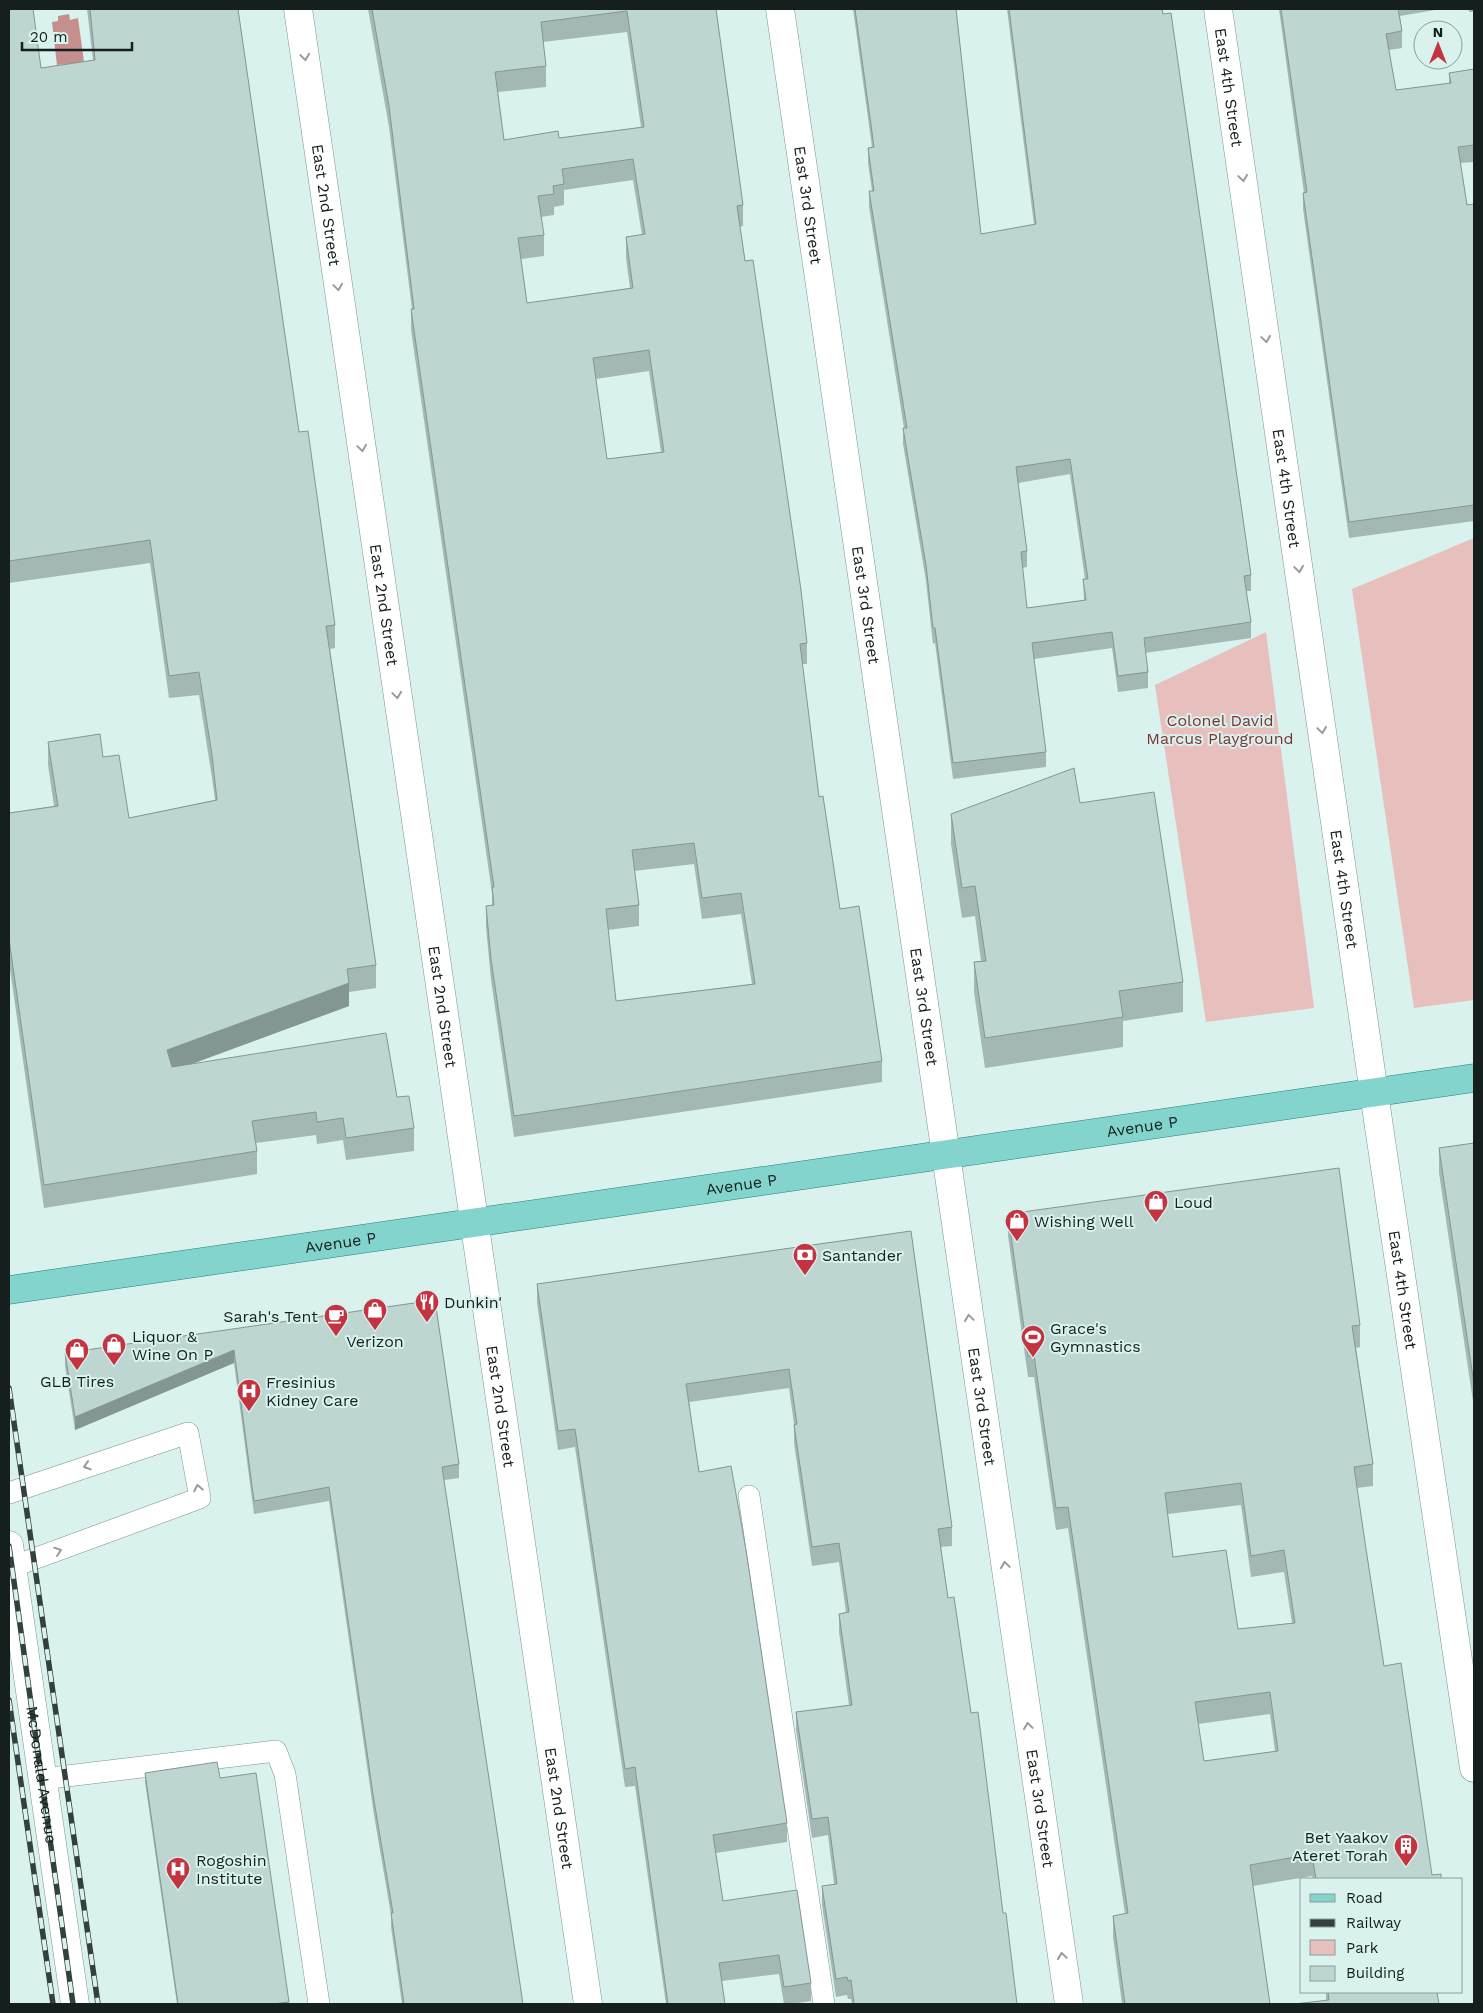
<svg xmlns="http://www.w3.org/2000/svg" width="1483" height="2013" viewBox="0 0 1483 2013" font-family="'Work Sans',sans-serif">
<style>
.green{fill:#e7bfbd}
.water{fill:#c48f8d}
.lines{fill:none;stroke-linecap:round;stroke-linejoin:round}
.service-casing{stroke:#7c9490;stroke-width:22}
.minor-casing{stroke:#7c9490;stroke-width:29}
.secondary-casing{stroke:#7c9490;stroke-width:29}
.primary-casing{stroke:#268279;stroke-width:29}
.service{stroke:#fff;stroke-width:21}
.minor{stroke:#fff;stroke-width:28}
.secondary{stroke:#fff;stroke-width:28}
.primary{stroke:#82d4cc;stroke-width:28}
.rail-casing{stroke:#33403d;stroke-width:5.5}
.rail{stroke:#d9f2ee;stroke-width:4;stroke-dasharray:11;stroke-linecap:butt}
.wall{fill:#a3b8b5;fill-rule:evenodd}
.shaded-wall{fill:#849693}
.building{fill:#bdd6d2;stroke:#849693;fill-rule:evenodd}
.oneway{stroke:#969a99}
.labels{text-anchor:middle;dominant-baseline:central;stroke-width:4;stroke-linejoin:round;paint-order:stroke}
.street-label{font-size:16px;fill:#151f1d;stroke:#d9f2ee}
.park-label{font-size:16px;fill:#793536;stroke:#d9f2ee}
.poi-label{font-size:16px;fill:#151f1d;stroke:#d9f2ee;text-anchor:start}
</style>
<rect width="100%" height="100%" fill="#d9f2ee"/>
<g class="green">
<path d="M1474,538V1000L1414,1008L1352,589Z"/>
<path d="M1266,632L1314,1008L1206,1022L1155,685Z"/>
</g>
<path class="water" d="M69,14L70,20L78,18L84,62L57,65L52,22L58,21V16Z"/>
<g class="lines">
<defs>
<g id="service">
<path d="M9,1493L188,1433L200,1498L12,1567"/>
<path d="M749,1496L824,2004"/>
<path d="M42,1779L276,1751L285,1774L319,2004"/>
</g>
<g id="minor">
<path id="s1" d="M298,9L588,2004"/>
<path id="s2" d="M780,9L1069,2004"/>
<path id="s3" d="M1218,9L1374,1093L1474,1768"/>
</g>
<g id="secondary">
<path id="s4" d="M9,1545L75,2004"/>
</g>
<g id="primary">
<path id="s5" d="M9,1290L1474,1078"/>
</g>
</defs>
<use href="#service" class="service-casing"/>
<use href="#minor" class="minor-casing"/>
<use href="#secondary" class="secondary-casing"/>
<use href="#primary" class="primary-casing"/>
<use href="#service" class="service"/>
<use href="#minor" class="minor"/>
<use href="#secondary" class="secondary"/>
<use href="#primary" class="primary"/>
<defs>
<g id="rail">
<path d="M9,1388L98,2004"/>
<path d="M9,1546L73,2004"/>
<path d="M9,1700L53,2004"/>
</g>
</defs>
<use href="#rail" class="rail-casing"/>
<use href="#rail" class="rail"/>
</g>
<g class="wall">
<path d="M9,9L41,68L93,60L87,9H238L299,432L335,625V648L330,649L376,965V988L349,992V1006L192,1064L397,1097L414,1128V1151L346,1160L343,1140L317,1144L316,1135L256,1143L257,1151V1174L44,1208L9,962V813L54,806L48,765V742L103,757L129,818L215,800L212,778L199,695L169,698L150,563L9,583Z"/>
<path d="M368,9H716L743,205V226L740,227L807,643V664H802L819,797L840,909L882,1061V1082L514,1137L491,980L486,927V906L492,905V893L411,330V309H412L389,127ZM627,32L641,127L559,138L504,140L498,92L546,87V66L543,42ZM633,180L642,235L626,237V258L630,288L527,303L521,259L544,256V235L541,217L554,215V207L564,205V190ZM649,371L661,452L607,459L596,379ZM694,864L702,919L741,914L752,984L616,1001L608,930L639,926V905L634,871Z"/>
<path d="M853,9H956L981,234L1034,225L1007,9H1162L1251,575V591H1246L1251,622V638L1145,653L1148,672V688L1118,692L1112,648L1034,659L1046,752V767L953,779L935,643L933,644L926,581L903,444V428H904L869,207V191H872L868,163V148L872,147ZM1070,474L1085,579H1083L1084,600L1027,608L1022,568L1027,567V551L1018,483Z"/>
<path d="M1279,9H1441L1400,16L1402,31V48L1389,50L1396,90L1449,83V73L1474,69V162L1460,163L1467,205L1474,204V521L1349,538L1303,209V193H1304Z"/>
<rect x="1469" y="9" width="5" height="3"/>
<path d="M1080,803L1183,982V1012L1123,1021V1047L985,1068L974,992V962L981,961L975,916L962,918L951,844V814Z"/>
<path d="M1474,1143V1408L1439,1173V1148Z"/>
<path d="M1008,1214L1360,1325V1347L1356,1348L1373,1464V1486L1357,1488L1366,1549L1384,1666L1432,1875L1441,1879H1313L1312,1876L1253,1886L1270,2004H1122L1113,1937V1916L1125,1914L1068,1528L1056,1530L1034,1377H1028L1008,1236ZM1241,1505L1251,1577L1284,1572L1292,1623L1238,1629L1173,1557L1168,1514ZM1270,1714L1275,1751L1204,1761L1198,1724Z"/>
<path d="M911,1231L952,1527V1546L941,1547L948,1598L971,1713L1017,2004H852L851,1999H848L847,1995L836,1997L822,1905V1886L834,1884L828,1835L812,1838L796,1730V1712L849,1705L839,1632V1614L846,1612L839,1562L812,1566L794,1443V1424L789,1388L689,1402L699,1472L787,1823V1842L716,1853L723,1901L811,1983V2001L791,2004H784L779,1974L722,1981L725,2004H666L635,1786L625,1787L575,1447L558,1450L537,1303V1284Z"/>
<path d="M435,1300L459,1464V1478L444,1480L523,2004H402L391,1927V1915L374,1815L329,1501L254,1514L234,1363L75,1430L65,1366V1353Z"/>
<path d="M145,1773L220,1778L289,2002V2004H177L145,1782Z"/>
<path d="M1326,1992H1437L1326,2000Z"/>
</g>
<g class="shaded-wall">
<path d="M349,983V1006L167,1073V1050Z"/>
<path d="M234,1350V1363L75,1430V1417Z"/>
</g>
<g class="building">
<path d="M9,9H33L41,68L95,60L90,9H238L299,432L308,431L335,625L326,626L376,965L347,969L349,983L167,1050L172,1067L386,1033L397,1097L409,1096L414,1128L346,1138L343,1118L317,1122L316,1112L252,1121L257,1151L44,1185L9,939V813L58,806L48,742L100,734L103,757L119,755L129,818L217,800L212,755L199,672L169,676L150,540L9,561Z"/>
<path d="M372,9H716L743,205L737,206L745,261L753,260L801,590L807,643L800,644L819,797L823,796L840,909L859,906L882,1061L514,1116L491,959L486,906L494,905L492,887H494L411,309H414L389,106ZM627,11L644,127L559,138L558,131L504,140L495,72L546,66L541,22ZM633,159L645,234L626,237L633,288L527,303L518,238L544,235L538,196L554,194L553,186L564,184L562,169ZM649,350L664,452L607,459L593,358ZM694,843L702,898L741,893L755,984L616,1001L606,909L639,905L632,850Z"/>
<path d="M855,9H956L981,234L1036,224L1009,9H1162L1163,14L1171,13L1251,575L1244,576L1251,622L1144,638L1148,672L1118,676L1112,632L1032,643L1046,752L953,763L935,628H933L926,565L903,428H907L869,191H874L868,148L874,147ZM1070,459L1088,579H1083L1086,600L1027,608L1021,552L1027,551L1016,467Z"/>
<path d="M1281,9H1398L1402,31L1386,34L1396,90L1451,83L1449,73L1474,69V145L1458,147L1467,205L1474,204V505L1349,522L1303,193L1307,192Z"/>
<path d="M1074,768L1080,803L1154,792L1183,982L1119,991L1123,1017L985,1038L974,962L986,961L975,886L962,888L951,814Z"/>
<path d="M1474,1143V1384L1439,1148Z"/>
<path d="M1339,1168L1360,1325L1352,1326L1373,1464L1354,1467L1366,1549L1384,1666L1401,1663L1432,1875L1441,1874V1879H1316L1312,1854L1250,1865L1270,2004H1125L1113,1916L1128,1913L1068,1507L1056,1508L1034,1355L1028,1356L1008,1214ZM1241,1483L1251,1556L1284,1550L1295,1623L1238,1629L1226,1550L1173,1557L1165,1493ZM1270,1692L1278,1751L1204,1761L1195,1702Z"/>
<path d="M911,1231L952,1527L938,1529L948,1598L954,1597L971,1713L978,1712L1003,1913H1006L1017,2004H854L851,1980L848,1981L847,1977L836,1979L822,1886L837,1884L828,1817L812,1819L796,1712L852,1705L839,1614L849,1612L839,1543L812,1547L794,1425L797,1424L789,1369L686,1384L699,1472L731,1466L746,1550L787,1823L713,1835L723,1901L797,1890L811,1983L784,1987L779,1955L719,1963L725,2004H668L635,1767L625,1769L575,1429L558,1431L537,1284Z"/>
<path d="M435,1300L459,1464L442,1467L523,2004H404L391,1913H393L374,1801L329,1487L254,1501L234,1350L75,1417L65,1353Z"/>
<path d="M217,1762L220,1778L256,1773L289,2002L273,2004H178L145,1773Z"/>
<path d="M1328,1992H1437L1439,2004H1294L1329,2000Z"/>
</g>
<defs><path id="oneway-chevron" d="M-2-3.5L2.5 0L-2 3.5" fill="none" stroke-width="1.6" stroke-linecap="round" stroke-linejoin="round" transform="scale(1.25)"/></defs>
<g class="oneway">
<use href="#oneway-chevron" transform="translate(305 57) rotate(82)"/>
<use href="#oneway-chevron" transform="translate(1243 178) rotate(82)"/>
<use href="#oneway-chevron" transform="translate(338 287) rotate(82)"/>
<use href="#oneway-chevron" transform="translate(1266 339) rotate(82)"/>
<use href="#oneway-chevron" transform="translate(362 448) rotate(82)"/>
<use href="#oneway-chevron" transform="translate(1299 569) rotate(82)"/>
<use href="#oneway-chevron" transform="translate(397 695) rotate(82)"/>
<use href="#oneway-chevron" transform="translate(1322 730) rotate(82)"/>
<use href="#oneway-chevron" transform="translate(969 1318) rotate(-98)"/>
<use href="#oneway-chevron" transform="translate(87 1466) rotate(162)"/>
<use href="#oneway-chevron" transform="translate(198 1488) rotate(-101)"/>
<use href="#oneway-chevron" transform="translate(58 1551) rotate(-19)"/>
<use href="#oneway-chevron" transform="translate(1005 1565) rotate(-98)"/>
<use href="#oneway-chevron" transform="translate(1028 1726) rotate(-98)"/>
<use href="#oneway-chevron" transform="translate(1062 1956) rotate(-98)"/>
</g>
<defs>
<symbol id="shop-pin" viewBox="-11 -11 22 30"><path d="M0 17L-7.5 6A9.5 9.5 0 1 1 7.5 6Z" fill="#c43440" stroke="#d9f2ee"/><path d="M-5-2.5h2.3a2.7 3.5 0 0 1 5.4 0H5L5.5 6h-11ZM-1.5-2.5h3a1.5 2.3 0 0 0-3 0Z" fill="#fff"/></symbol>
<symbol id="bank-pin" viewBox="-11 -11 22 30"><path d="M0 17L-7.5 6A9.5 9.5 0 1 1 7.5 6Z" fill="#c43440" stroke="#d9f2ee"/><path d="M-6-4H6V4H-6ZM0-2.3a2.3 2.3 0 1 0 0 4.6a2.3 2.3 0 1 0 0-4.6Z" fill="#fff"/></symbol>
<symbol id="restaurant-pin" viewBox="-11 -11 22 30"><path d="M0 17L-7.5 6A9.5 9.5 0 1 1 7.5 6Z" fill="#c43440" stroke="#d9f2ee"/><path d="M-5-6h1v4h1v-4h1v4h1v-4h1v5L-1.5 .5V6h-2V.5L-5-1ZM5-6V6H3V1.5H1.5Q1.5-4 5-6Z" fill="#fff"/></symbol>
<symbol id="cafe-pin" viewBox="-11 -11 22 30"><path d="M0 17L-7.5 6A9.5 9.5 0 1 1 7.5 6Z" fill="#c43440" stroke="#d9f2ee"/><path d="M-5.5-4.5H6V0H3Q3 3.5 0 3.5H-2.5Q-5.5 3.5-5.5 0ZM3-3.2v2h1.7v-2ZM-6 4.5H4V6H-6Z" fill="#fff"/></symbol>
<symbol id="stadium-pin" viewBox="-11 -11 22 30"><path d="M0 17L-7.5 6A9.5 9.5 0 1 1 7.5 6Z" fill="#c43440" stroke="#d9f2ee"/><path d="M0-5a6.5 5 0 1 0 0 10a6.5 5 0 1 0 0-10ZM-3.5-1.8h7v3.6h-7Z" fill="#fff"/></symbol>
<symbol id="hospital-pin" viewBox="-11 -11 22 30"><path d="M0 17L-7.5 6A9.5 9.5 0 1 1 7.5 6Z" fill="#c43440" stroke="#d9f2ee"/><path d="M-5-5h3v3.5h4V-5h3V5h-3V1.5h-4V5h-3Z" fill="#fff"/></symbol>
<symbol id="building-pin" viewBox="-11 -11 22 30"><path d="M0 17L-7.5 6A9.5 9.5 0 1 1 7.5 6Z" fill="#c43440" stroke="#d9f2ee"/><path d="M-4-6H4V6H1V3H-1V6H-4ZM-2.5-4.3h1.7v1.8h-1.7ZM.8-4.3h1.7v1.8H.8ZM-2.5-1h1.7V.8h-1.7ZM.8-1h1.7V.8H.8Z" fill="#fff"/></symbol>
</defs>
<g fill-rule="evenodd">
<use href="#shop-pin" x="1142" y="1188" width="28" height="38"/>
<use href="#shop-pin" x="1003" y="1207" width="28" height="38"/>
<use href="#bank-pin" x="791" y="1241" width="28" height="38"/>
<use href="#restaurant-pin" x="413" y="1288" width="28" height="38"/>
<use href="#shop-pin" x="361" y="1296" width="28" height="38"/>
<use href="#cafe-pin" x="322" y="1302" width="28" height="38"/>
<use href="#stadium-pin" x="1019" y="1323" width="28" height="38"/>
<use href="#shop-pin" x="100" y="1331" width="28" height="38"/>
<use href="#shop-pin" x="63" y="1336" width="28" height="38"/>
<use href="#hospital-pin" x="235" y="1377" width="28" height="38"/>
<use href="#building-pin" x="1392" y="1832" width="28" height="38"/>
<use href="#hospital-pin" x="164" y="1855" width="28" height="38"/>
</g>
<g class="labels">
<g class="street-label">
<text stroke="none"><textPath href="#s3" startOffset="79">East 4th Street</textPath></text>
<text stroke="none"><textPath href="#s1" startOffset="198">East 2nd Street</textPath></text>
<text stroke="none"><textPath href="#s2" startOffset="198">East 3rd Street</textPath></text>
<text stroke="none"><textPath href="#s3" startOffset="484">East 4th Street</textPath></text>
<text stroke="none"><textPath href="#s1" startOffset="602">East 2nd Street</textPath></text>
<text stroke="none"><textPath href="#s2" startOffset="602">East 3rd Street</textPath></text>
<text stroke="none"><textPath href="#s3" startOffset="889">East 4th Street</textPath></text>
<text stroke="none"><textPath href="#s1" startOffset="1008">East 2nd Street</textPath></text>
<text stroke="none"><textPath href="#s2" startOffset="1008">East 3rd Street</textPath></text>
<text stroke="none"><textPath href="#s5" startOffset="1145">Avenue P</textPath></text>
<text stroke="none"><textPath href="#s5" startOffset="740">Avenue P</textPath></text>
<text stroke="none"><textPath href="#s5" startOffset="335">Avenue P</textPath></text>
<text stroke="none"><textPath href="#s3" startOffset="1294">East 4th Street</textPath></text>
<text stroke="none"><textPath href="#s1" startOffset="1412">East 2nd Street</textPath></text>
<text stroke="none"><textPath href="#s2" startOffset="1412">East 3rd Street</textPath></text>
<text stroke="none"><textPath href="#s4" startOffset="232">McDonald Avenue</textPath></text>
<text stroke="none"><textPath href="#s1" startOffset="1818">East 2nd Street</textPath></text>
<text stroke="none"><textPath href="#s2" startOffset="1818">East 3rd Street</textPath></text>
</g>
<g class="park-label">
<text x="1220" y="720">Colonel David<tspan x="1220" dy="18">Marcus Playground</tspan></text>
</g>
<g class="poi-label">
<text x="1174" y="1202">Loud</text>
<text x="1034" y="1221">Wishing Well</text>
<text x="822" y="1255">Santander</text>
<text x="444" y="1302">Dunkin'</text>
<text x="318" y="1316" text-anchor="end">Sarah's Tent</text>
<text x="1050" y="1328">Grace's<tspan x="1050" dy="18">Gymnastics</tspan></text>
<text x="132" y="1336">Liquor &amp;<tspan x="132" dy="18">Wine On P</tspan></text>
<text x="375" y="1341" text-anchor="middle">Verizon</text>
<text x="77" y="1381" text-anchor="middle">GLB Tires</text>
<text x="266" y="1382">Fresinius<tspan x="266" dy="18">Kidney Care</tspan></text>
<text x="1388" y="1837" text-anchor="end">Bet Yaakov<tspan x="1388" dy="18">Ateret Torah</tspan></text>
<text x="196" y="1860">Rogoshin<tspan x="196" dy="18">Institute</tspan></text>
</g>
</g>
<rect width="1483" height="2013" fill="none" stroke="#151f1d" stroke-width="20"/>
<rect x="1300" y="1878" width="162" height="115" fill="#d9f2ee" stroke="#8b9e9a"/>
<rect x="1310" y="1894" width="25" height="8" fill="#82d4cc" stroke="#8b9e9a"/>
<text x="1346" y="1903" font-size="15" fill="#151f1d">Road</text>
<rect x="1310" y="1919" width="25" height="8" fill="#33403d" stroke="#8b9e9a"/>
<text x="1346" y="1928" font-size="15" fill="#151f1d">Railway</text>
<rect x="1310" y="1940" width="25" height="15" fill="#e7bfbd" stroke="#8b9e9a"/>
<text x="1346" y="1953" font-size="15" fill="#151f1d">Park</text>
<rect x="1310" y="1966" width="25" height="15" fill="#bdd6d2" stroke="#8b9e9a"/>
<text x="1346" y="1978" font-size="15" fill="#151f1d">Building</text>
<g transform="translate(1438 45)"><circle r="24" fill="#d9f2ee" stroke="#8b9e9a"/>
<path d="M0-4L9 19L0 12L-9 19Z" fill="#c43440"/>
<text y="-8" font-size="14" font-weight="bold" text-anchor="middle" fill="#151f1d">N</text>
</g>
<path d="M22 42v8h110v-8" fill="none" stroke="#151f1d" stroke-width="2.5"/>
<text x="30" y="42" font-size="15" fill="#151f1d" stroke="#d9f2ee" stroke-width="4" paint-order="stroke">20 m</text>
</svg>
